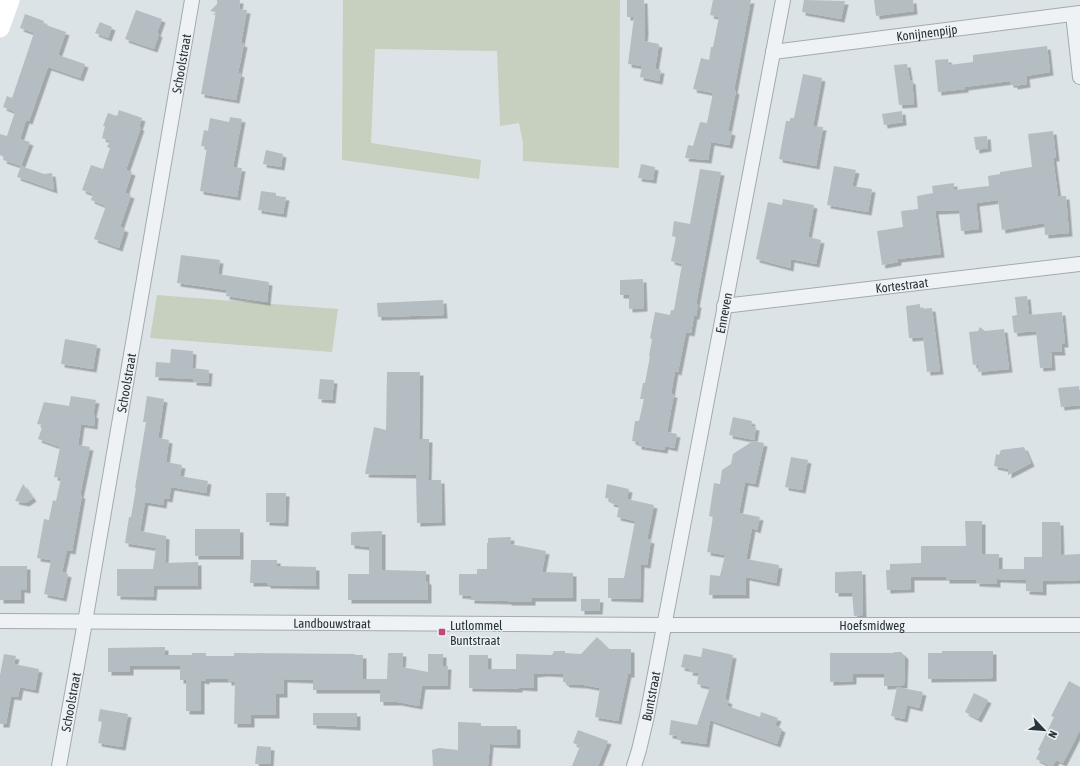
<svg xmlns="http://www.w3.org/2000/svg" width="1080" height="766" viewBox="0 0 1080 766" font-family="'Asap Condensed',sans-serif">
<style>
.green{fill:#c7cfbe}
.building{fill:#b4bdc2;filter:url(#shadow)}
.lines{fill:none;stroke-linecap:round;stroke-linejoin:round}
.minor-casing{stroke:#a2abaf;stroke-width:16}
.minor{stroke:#eff2f4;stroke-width:14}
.secondary{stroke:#fff;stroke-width:19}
.poi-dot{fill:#c7447e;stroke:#ebf1f4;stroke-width:1.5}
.labels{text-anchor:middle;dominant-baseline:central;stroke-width:3;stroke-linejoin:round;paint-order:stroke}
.street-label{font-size:13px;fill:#27343b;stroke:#ebf1f4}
.poi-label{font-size:13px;fill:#27343b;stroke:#ebf1f4;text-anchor:start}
</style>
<defs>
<filter id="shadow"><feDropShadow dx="3.5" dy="3.5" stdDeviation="0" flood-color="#0004"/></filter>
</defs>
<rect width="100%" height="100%" fill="#dce3e6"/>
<g class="green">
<path d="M343,0H620L619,168L523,161V143L519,123L500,126L497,51L375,49L371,143L481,160L479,179L342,160Z"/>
<path d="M157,295L338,309L332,352L150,338Z"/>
</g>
<g class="building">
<path d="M217,0H240L239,9L247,10L241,43L244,44L238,73L241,74L236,100L201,94L216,12L210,11L217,4Z"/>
<path d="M627,0H644L645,31L644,41L659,44L655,69L661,70L659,81L640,77L642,66L628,64L634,17H627Z"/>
<path d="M713,0H751L734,90L736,91L728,131L732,132L729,145L711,142L708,160L685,158L688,145L693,146L700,122L707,123L713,93L693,89L701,58L709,60L711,47H713L719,17L710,15Z"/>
<path d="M804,0L845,1L841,19L802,12Z"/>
<path d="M874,0H913L914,11L876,16Z"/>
<path d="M136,10L162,19L157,33L159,34L154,49L125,39Z"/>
<path d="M25,14L44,21L43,24L66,32L58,55L85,64L80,78L48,67L29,121L26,120L20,139L30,142L21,166L44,174L52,173L54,190L17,177L21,166L3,160L4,157L0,155V134L7,136L15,112L3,107L7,96L12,98L34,33L20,28Z"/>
<path d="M100,22L112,27L108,38L95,33Z"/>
<path d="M1047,46L1050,72L1026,76L1027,84L1014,86V84H1010V81L965,87V89L938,92L935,60L948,59L949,65L973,62V55Z"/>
<path d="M907,64L910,81L912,80L914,104L899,105L894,65Z"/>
<path d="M803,74L822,78L813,126L823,127L816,166L779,159L786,121H790V118H794Z"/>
<path d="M119,110L142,118L139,127H141L126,170L132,172L125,193L131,195L120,227L125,229L119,248L94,239L106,206L91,200L93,194L82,190L91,165L103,169L110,148L107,147L110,141L102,138L105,126H103L108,113L117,116Z"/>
<path d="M902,111L903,122L884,125L882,114Z"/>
<path d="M230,117L242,119L233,167L242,168L237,197L200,191L207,147L201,146L204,130L208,131L210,118L229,122Z"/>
<path d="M1053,131L1056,158H1053L1058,196H1066L1069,233L1045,235L1044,223L1002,230L998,200L976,203L979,229L961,231L959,210L935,211L941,254L898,259V262L882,265L877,231L903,227L901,211L918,209L917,196L933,193L932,186L954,183V190L989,186L988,176L1000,174V172L1032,167L1028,134Z"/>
<path d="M987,136L988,148L976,150L974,137Z"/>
<path d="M266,150L283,154L281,167L263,164Z"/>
<path d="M641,164L655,167L653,180L638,178Z"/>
<path d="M834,166L856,170L852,186L872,189L868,212L827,205Z"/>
<path d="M700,169L721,172L696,304H698L696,316H694L691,333L686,332L678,372L675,371L671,394H674L667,432L677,434L674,448L665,446L664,450L638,446V442L632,441L635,421H639L644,399H640L643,383H645L650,356H649L652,339L650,338L655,312L670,315L671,310H674L682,264L671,261L676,237L672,236L674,221L690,224Z"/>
<path d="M261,191L276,193V196L286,197L283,214L258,210Z"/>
<path d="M783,199L814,205L808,237L821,240L816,264L791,259L790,268L756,259L768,202L782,205Z"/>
<path d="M181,255L220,260L218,274L269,282L267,302L226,296L227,290L177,283Z"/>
<path d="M643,279L644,308L629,309V295H620V280Z"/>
<path d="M1027,296L1029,315L1062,312L1065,344H1061L1062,352H1051L1052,367L1040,368L1036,331L1014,333L1012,316L1017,315L1015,297Z"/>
<path d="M443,300L444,315L378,317L377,303Z"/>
<path d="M920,304V309L932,308L940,371L927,372L923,337L909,338L906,306Z"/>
<path d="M980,327L985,331L1004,329L1009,369L978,372V364L973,365L969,332L978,331Z"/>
<path d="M65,339L97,345L93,369L61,364Z"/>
<path d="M171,349L193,351L192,368L209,370L208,383L193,382V379L155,377L156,362L170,363Z"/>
<path d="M387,372H420L419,439H429L428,480H441L442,522L417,523L416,475L365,474L374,427L386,430Z"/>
<path d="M320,379L334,380L332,400L318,399Z"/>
<path d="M1079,386L1080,405L1061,407L1058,388Z"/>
<path d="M71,396L96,400L93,414L95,415L94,426L81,424L78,445L90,447L80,495H82L72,551L67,550L62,572L68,574L63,598L44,594L51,560L37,558L44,519L49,520L53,500L56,501L61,478L54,477L60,447L38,439L43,425L37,424L44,402L69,406Z"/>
<path d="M147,396L164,399L158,438L169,440L166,462L182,465L180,476L208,481L206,493L171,487L169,499L164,498L163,505L145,502L140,531L166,536L165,563L198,562V586H154L153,597L117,596V569H153L156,548L125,543L129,517H131L136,488H135L146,422H143Z"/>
<path d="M733,417L752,421L751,426L756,427L754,440L729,435Z"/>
<path d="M753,441L764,443L755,484L745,482L739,513L760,517L757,530L752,528L746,559L779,565L776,583L746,577V595H709L710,575L720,576L725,555L707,552L713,517L709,516L714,483L720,484L722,470L731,464L733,454Z"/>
<path d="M1024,447L1031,463L1008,475V469L994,466L996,454L999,455L1001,450Z"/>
<path d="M791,457L808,460L802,490L785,487Z"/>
<path d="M23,484L33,498L26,503L15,501Z"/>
<path d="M607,484L629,489L627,499L654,505L647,539L651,540L647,565L641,564L640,599L608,598V578H624L635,521L617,517L619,505L610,503L611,499L605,498Z"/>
<path d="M266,493H286L285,523L266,522Z"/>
<path d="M965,521H982V554H999V569H1024V557H1042V522H1060L1061,555L1080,554V580L1043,581V592L1026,591V580L997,579V584L976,583V580H946V577H911V589L887,590L886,570H890V564L921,563V546H966Z"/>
<rect x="195" y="529" width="45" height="27"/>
<path d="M382,531V570L426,571V581H428V600H348V574H369V547L351,545V533L353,532Z"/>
<path d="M511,537L510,544L546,551L542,572L573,573V598H532V602H508V601L471,600V596L459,595V574H477V569H487V543H488V538Z"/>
<path d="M251,560H277V566L316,567V586L267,585V583H250Z"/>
<path d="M0,566H27V590L21,589V600H0Z"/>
<path d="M862,571L863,615L854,616L852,593H835V572Z"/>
<path d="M581,599H600L599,611H581Z"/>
<path d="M597,637L609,649H631V674H628L618,721L595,717L600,688L584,685L566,684L565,682H563V674L545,673L534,674V688L519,687V689L469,688V655H488V669H516V654L552,655L554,651H565V653L581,654Z"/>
<path d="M165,647V655H192V653H206V656H234V653L355,654V655H363V679H387L388,653H403L402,667L428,672V654H443V666H448L447,686H422L419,706L398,702H380V690H313V680L284,679V694H276V715H251V724H234L235,682H228V679H206V681L201,680V711H186V680H180V666H130V672H108V648Z"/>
<path d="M703,648L733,655L725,699L729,701L727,706L760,717L761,712L778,718L775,725L782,729L777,744L710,720L706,744L677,740L678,736L669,735L671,720L697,725L710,687L697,684L699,673L689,672L690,669L681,667L684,654L701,657Z"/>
<path d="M942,651H993V678L928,679V653H942Z"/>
<path d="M895,652H901L905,656L904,685L884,686V674H853V681L830,682V653H893Z"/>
<path d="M4,654L16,656L14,664L39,669L35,690L20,687L18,697L11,696L6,724H0V675Z"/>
<path d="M1069,681L1080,687V730L1063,763L1056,760L1053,766H1050L1036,759L1040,751L1038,750L1054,717L1051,716Z"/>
<path d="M897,687L923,692L919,708L907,705L904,719L891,716Z"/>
<path d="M974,693L988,700L978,719L965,712Z"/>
<path d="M100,709L128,714L122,747L98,743L102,722L98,721Z"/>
<path d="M313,713H357V727L313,725Z"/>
<path d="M458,722L481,723V726H517V745L490,744L488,766H433L432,750L439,748L458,750Z"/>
<path d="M578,730L608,741L598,766H572L580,746L573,743Z"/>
<path d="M257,746L271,747L270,764H255Z"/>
</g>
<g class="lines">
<defs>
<g id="minor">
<path d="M1073,14L1080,77"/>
<path id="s1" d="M773,52L1080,13"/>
<path id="s2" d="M724,306L1080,264"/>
<path id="s3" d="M0,621L664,625H1080"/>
<path id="s4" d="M59,766L85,622L192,0"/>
<path id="s5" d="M634,766L639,750L647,716L783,0"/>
</g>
</defs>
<use href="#minor" class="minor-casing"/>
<use href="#minor" class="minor"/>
<path class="secondary" d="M0,28L10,0"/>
</g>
<rect class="poi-dot" x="438" y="628" width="8" height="8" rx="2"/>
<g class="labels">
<g class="street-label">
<text stroke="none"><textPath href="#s1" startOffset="155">Konijnenpijp</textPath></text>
<text stroke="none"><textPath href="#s4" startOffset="713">Schoolstraat</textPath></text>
<text stroke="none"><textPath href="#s2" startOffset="179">Kortestraat</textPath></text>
<text stroke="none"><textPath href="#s5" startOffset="462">Enneven</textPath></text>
<text stroke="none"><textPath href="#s4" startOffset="389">Schoolstraat</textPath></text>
<text stroke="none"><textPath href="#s3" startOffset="332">Landbouwstraat</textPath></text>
<text stroke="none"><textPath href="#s3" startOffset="872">Hoefsmidweg</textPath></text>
<text stroke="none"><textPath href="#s5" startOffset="72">Buntstraat</textPath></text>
<text stroke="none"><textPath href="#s4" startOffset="65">Schoolstraat</textPath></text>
</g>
<g class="poi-label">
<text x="450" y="625">Lutlommel<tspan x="450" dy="15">Buntstraat</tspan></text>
</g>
</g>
<g transform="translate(1044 730) rotate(116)" stroke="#ebf1f4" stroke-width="3" paint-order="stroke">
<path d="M0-3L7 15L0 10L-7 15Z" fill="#27343b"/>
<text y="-6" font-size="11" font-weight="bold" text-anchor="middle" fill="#27343b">N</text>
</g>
</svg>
